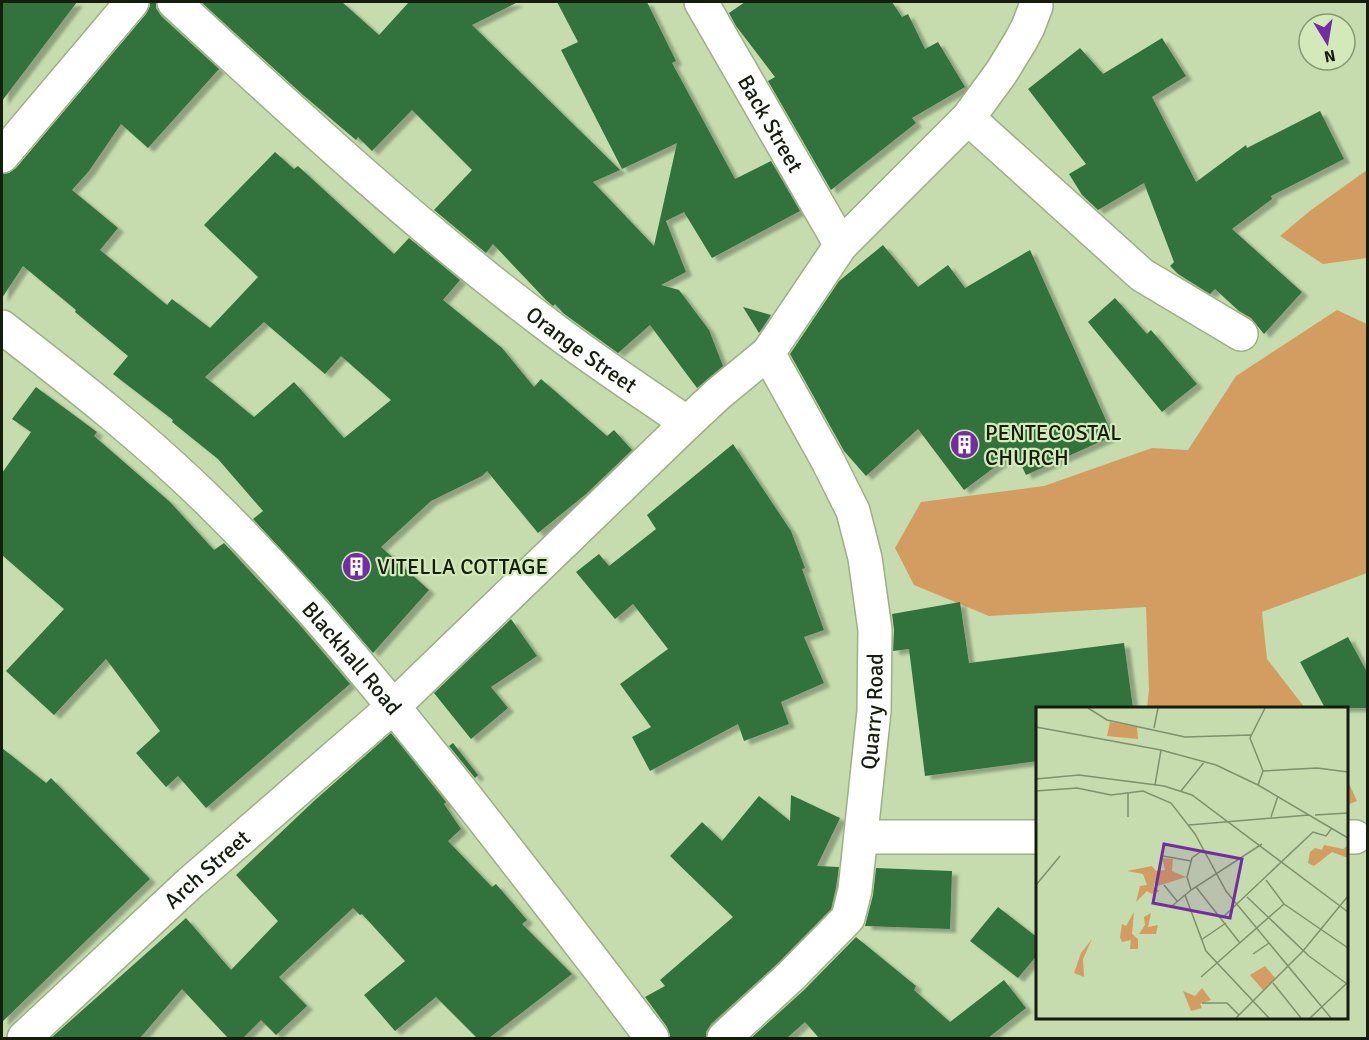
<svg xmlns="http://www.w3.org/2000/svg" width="1369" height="1040" viewBox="0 0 1369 1040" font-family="Signika,sans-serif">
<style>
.green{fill:#d39d61}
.building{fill:#31733e;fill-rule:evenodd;filter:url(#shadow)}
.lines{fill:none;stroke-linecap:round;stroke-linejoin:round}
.minor-casing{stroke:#9bb084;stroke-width:36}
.minor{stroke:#fff;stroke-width:33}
.labels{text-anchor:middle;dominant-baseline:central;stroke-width:4.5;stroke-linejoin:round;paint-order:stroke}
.street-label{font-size:22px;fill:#151d0c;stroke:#d3e9ba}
.poi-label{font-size:22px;fill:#151d0c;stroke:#d3e9ba;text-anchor:start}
.inset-road{fill:none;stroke:#7f906d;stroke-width:1.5}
.view{fill:#722da1;fill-opacity:0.15;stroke:#722da1;stroke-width:3}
.inset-edge{fill:none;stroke:#151d0c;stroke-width:3}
</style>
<defs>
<filter id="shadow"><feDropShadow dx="6" dy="4" stdDeviation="1.5" flood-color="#0004"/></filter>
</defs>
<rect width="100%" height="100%" fill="#c6dcae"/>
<g class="green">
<path d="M1367,170V258L1323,264L1280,236L1311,210Z"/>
<path d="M1337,310L1367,324V573L1262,612L1267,659L1305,708H1147L1149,690L1146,607L989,616L914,585L895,548L921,502L1044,486L1152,448L1188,450L1236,376Z"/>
<path d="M1346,777L1357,801L1347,805H1346Z"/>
</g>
<g class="building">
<path d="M2,2H77L2,101Z"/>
<path d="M150,2H156V8L161,16L219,69L148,148L121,124L89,171L72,190L118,228L100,250L167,305L172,299L210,328L258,277L204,225L275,152L294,169L298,166L394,254L409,238L460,280L443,300L502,348L534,387L541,379L607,436L614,430L632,450L586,494L538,533L487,471L482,476L431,501L381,547L429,590L373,653L326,598L253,519L263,511L218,459L172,422L173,420L113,374L128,356L75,312L76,310L23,266L2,298V174L9,173L16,168L146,14L150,6ZM264,322L325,374L341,356L391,400L344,438L294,382L254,417L205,377Z"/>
<path d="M201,2H342L379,35L409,2H518L472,25L620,170L593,182L654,246L677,143L622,169L561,50L578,42L557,2H647L676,61L672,63L735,179L771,161L800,211L712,258L684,212L666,221L686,272L661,285L679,290L709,330L723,366L697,388L650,325L618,353L611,348L563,313L555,304L553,306L546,300L493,244L486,253L434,210L472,170L412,110L372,151L358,137L356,140L303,95Z"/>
<path d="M745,2H892L902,17L908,14L925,49L938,42L965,87L912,118L916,123L831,190L768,81L775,77L736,26L729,13Z"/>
<path d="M1162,38L1186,76L1152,97L1196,182L1246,145L1247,148L1320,111L1344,159L1271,196L1272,199L1232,229L1302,292L1264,334L1251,318L1239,311L1215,289L1210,294L1178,274L1170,266L1174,262L1144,183L1098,210L1082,195L1069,174L1086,164L1028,89L1080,48L1103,74Z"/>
<path d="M883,245L918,287L948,265L965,288L1030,250L1113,436L1026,475L1015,452L964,490L918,429L866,476L844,451L790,354L839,281Z"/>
<path d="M1115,298L1147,334L1151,330L1197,384L1162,412L1088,322Z"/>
<path d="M743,307L771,315L759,333Z"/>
<path d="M36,387L97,432L94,436L170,502L214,550L224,543L298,623L350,684L206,808L178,776L166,787L136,753L160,731L106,659L54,715L6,671L64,609L2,555V473L31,432L12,419Z"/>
<path d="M733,444L791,531L805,568L802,569L824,630L804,637L824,683L781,702L789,724L744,741L738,724L650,771L632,737L651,727L620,684L668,649L633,604L615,619L576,572L599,554L609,566L656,529L647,515Z"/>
<path d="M960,602L969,663L1124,643L1133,708H1038V761L925,776L909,649L893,651L894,630L892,614Z"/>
<path d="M511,619L537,656L491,687L508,708L471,739L434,693Z"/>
<path d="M1348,637L1368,674V708H1325L1300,662Z"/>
<path d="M391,733L446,802L444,804L461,829L448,841L492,887L496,884L527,920L522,924L572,974L489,1038H477L436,997L395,1031L364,995L405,961L362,914L360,915L353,908L279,977L307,1006L276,1035L261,1020L243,1038H228L182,989L140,1038H51L186,918L231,970L278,921L236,875L315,800Z"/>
<path d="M453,743L478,775L475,778L449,746Z"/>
<path d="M2,748L46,783L51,778L150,879L2,1022Z"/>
<path d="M791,795L840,818L817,866L839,867L836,887L831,909L778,963L711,1024L706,1032V1038H670V1035L667,1027L645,997L665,986L660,980L733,917L670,856L702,822L722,841L759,796L790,821Z"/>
<path d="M876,868L952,871L950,929L865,926L873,895Z"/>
<path d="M998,907L1038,938V954L1018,978L970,941Z"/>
<path d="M856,937L916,986L914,990L950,1022L1004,980L1026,1008L988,1038H819L805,1022L787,1038H751L804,990Z"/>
</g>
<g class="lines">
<defs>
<g id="minor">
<path id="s1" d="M174,2C295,114 417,227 549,326C593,360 641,391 687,423"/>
<path id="s2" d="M701,2L841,245"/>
<path d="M968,118L1142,275L1241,334"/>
<path d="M2,156L132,2"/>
<path id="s3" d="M2,327C76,384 150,442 217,509C305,596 382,692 459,788C524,871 589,954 652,1038"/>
<path d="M861,837H1038"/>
<path d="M1346,837H1355"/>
<path id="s4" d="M24,1038L190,883L394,706L687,423L718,394L768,353L841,245L968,118L1001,73L1020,42L1028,27L1036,6"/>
<path id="s5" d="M724,1038L791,976L848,918L855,890L874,711L875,630L865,558L853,511L828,461L768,353"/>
</g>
</defs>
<use href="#minor" class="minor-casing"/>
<use href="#minor" class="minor"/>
</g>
<defs>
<symbol id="building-disc" viewBox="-11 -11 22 22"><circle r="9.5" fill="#722da1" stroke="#d3e9ba"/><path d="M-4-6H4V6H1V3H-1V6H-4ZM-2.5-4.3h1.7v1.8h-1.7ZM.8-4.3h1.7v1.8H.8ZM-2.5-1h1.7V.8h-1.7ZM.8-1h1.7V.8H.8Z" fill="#fff"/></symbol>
</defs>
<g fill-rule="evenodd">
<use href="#building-disc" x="948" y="428" width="33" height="33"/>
<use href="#building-disc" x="340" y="550" width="33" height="33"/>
</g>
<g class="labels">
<g class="street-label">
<text stroke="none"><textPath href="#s2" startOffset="140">Back Street</textPath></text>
<text stroke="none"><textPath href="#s1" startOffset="536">Orange Street</textPath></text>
<text stroke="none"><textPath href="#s3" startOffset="483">Blackhall Road</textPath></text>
<text stroke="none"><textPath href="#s5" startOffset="381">Quarry Road</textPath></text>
<text stroke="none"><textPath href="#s4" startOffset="249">Arch Street</textPath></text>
</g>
<g class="poi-label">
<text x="985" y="432">PENTECOSTAL<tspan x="985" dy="25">CHURCH</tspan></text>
<text x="377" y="566">VITELLA COTTAGE</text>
</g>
</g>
<g transform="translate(1036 707)">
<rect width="312" height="312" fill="#c6dcae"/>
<path d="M74,15L101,20L102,32L71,29ZM288,138L307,142L312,139V151L296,145L278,159L272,156L274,145L279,141L286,143ZM126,151L137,152L136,164L150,170L122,179L118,176V181L124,184L116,187L111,184L100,195L104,179L111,178L107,167L91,164L116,159L120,164L129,163ZM98,205L96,227L102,232V242H94L95,233L86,235L84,230L86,217L90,219ZM115,206L112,220L122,218L120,227H103L109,218L108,210ZM56,232L47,252L48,270L38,266L45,246ZM229,259L240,272L227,283L214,268ZM166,281L175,293L164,297L166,301L155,304L147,284L159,289Z" fill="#d39d61"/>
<path class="inset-road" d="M52,1L71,13L149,30L215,28M0,20L125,43L180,58L222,78L312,131M118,21L122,1M227,64L281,61L312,65M0,72L43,68L128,79L156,88L312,205M119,78L125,43M222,78L227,64L214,31L229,1M0,84L41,81L75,88L107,84L135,96L159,127L190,184L295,311M145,84L169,54M279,108L312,106M92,110V85M235,110L242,89M153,118L273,108M127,149L155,154M230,173L248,197L312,241M0,178L24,149M128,178L141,194M160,180L204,236M155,183L151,170L156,151L167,143M149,188L170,244L233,311M211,190L273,249L311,277M136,199L155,183L226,137M186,211L277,125L290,129L296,121M165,233L190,216M217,247L233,236M165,270L248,197M237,276L265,311M166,296H191L203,308M200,311L267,244L312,189M274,311L311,276"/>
<path class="view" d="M128,137L206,152L194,211L117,196Z"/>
<rect width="312" height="312" class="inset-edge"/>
</g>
<rect width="1369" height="1040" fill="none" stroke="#151d0c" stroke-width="6"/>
<g transform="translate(1327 42) rotate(169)"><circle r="28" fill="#d3e9ba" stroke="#879774" stroke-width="1.5"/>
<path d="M0-4.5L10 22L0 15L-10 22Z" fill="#722da1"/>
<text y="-9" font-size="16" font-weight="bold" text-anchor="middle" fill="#151d0c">N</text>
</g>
</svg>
